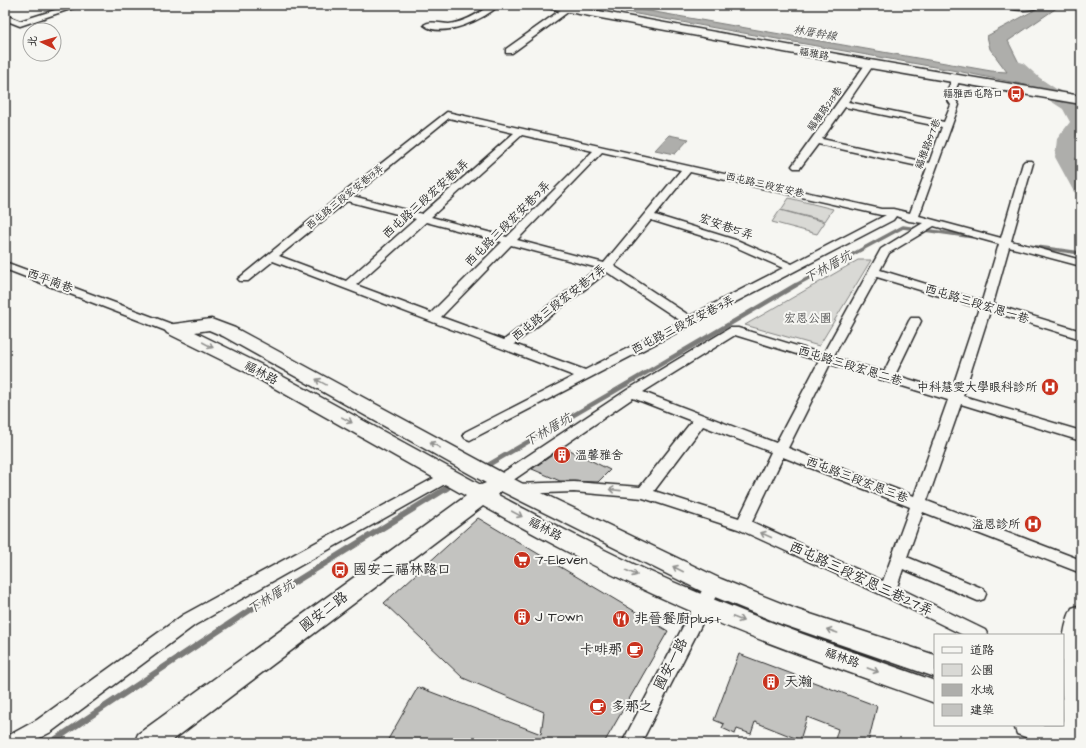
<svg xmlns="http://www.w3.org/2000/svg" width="1086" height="748" viewBox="0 0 1086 748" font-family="'Architects Daughter','LXGW WenKai TC',sans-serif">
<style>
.green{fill:#d9d9d5;stroke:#828280}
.water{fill:#aeaeab;stroke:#7a7a78}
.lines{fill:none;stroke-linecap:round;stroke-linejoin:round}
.stream-far2{stroke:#7a7a78;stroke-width:3.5}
.stream-far1{stroke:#7a7a78;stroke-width:4.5}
.stream{stroke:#7a7a78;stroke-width:6}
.river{fill:#aeaeab;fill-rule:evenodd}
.building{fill:#c3c3c0;stroke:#2b2b2b}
.street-casing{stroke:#2b2b2b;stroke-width:3}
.secondary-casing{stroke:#2b2b2b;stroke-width:3}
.street{fill:#f6f6f2;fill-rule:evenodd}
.secondary{fill:#f6f6f2;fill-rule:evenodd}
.oneway{stroke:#90908e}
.labels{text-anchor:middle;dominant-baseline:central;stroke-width:4;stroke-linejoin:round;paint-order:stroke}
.far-street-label{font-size:10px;fill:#2b2b2b;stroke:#f6f6f2}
.far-poi-label{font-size:10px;fill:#2b2b2b;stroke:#f6f6f2;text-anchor:end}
.far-water-label{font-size:11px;font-style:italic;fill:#525251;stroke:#f6f6f2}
.street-label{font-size:12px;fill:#2b2b2b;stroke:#f6f6f2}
.park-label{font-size:12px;fill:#565656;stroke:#f6f6f2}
.poi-label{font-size:12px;fill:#2b2b2b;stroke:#f6f6f2;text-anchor:end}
.water-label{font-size:13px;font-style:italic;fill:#525251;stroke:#f6f6f2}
.near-poi-label{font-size:14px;fill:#2b2b2b;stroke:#f6f6f2;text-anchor:start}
.near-street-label{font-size:14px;fill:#2b2b2b;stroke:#f6f6f2}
</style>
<rect width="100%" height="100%" fill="#f6f6f2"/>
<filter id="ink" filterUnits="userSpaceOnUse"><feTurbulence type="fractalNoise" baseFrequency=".025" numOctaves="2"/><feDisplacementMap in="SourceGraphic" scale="8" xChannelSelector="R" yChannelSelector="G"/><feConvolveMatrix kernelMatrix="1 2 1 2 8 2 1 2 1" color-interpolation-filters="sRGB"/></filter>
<g filter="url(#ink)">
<g class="green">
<path d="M789,198L833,209L825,221L781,210Z"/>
<path d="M780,210L825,222L817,234L772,222Z"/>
<path d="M858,260H871L819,346L745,325Z"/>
</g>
<g class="water">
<path d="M586,5H615L991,71L1007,72L990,49L987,36L1044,5H1061L1008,41L1019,63L1056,91L957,71Z"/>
<path d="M669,135L689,139L675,154L655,150Z"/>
</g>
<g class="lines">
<g class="stream-far2">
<path d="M1022,245L1081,253"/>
<path d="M794,286L903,227L981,238"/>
</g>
<g class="stream-far1">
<path d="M483,468L796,285"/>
<path d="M445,489L454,484"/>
</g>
<path class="stream" d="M50,743L256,606L447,488"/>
<path class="river" d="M1017,61L1023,63L1041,79L1076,102L1081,110V132L1075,139V157L1081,169V194L1074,192L1055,157L1057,139L1070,122L1063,109L1029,87L1009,66L1011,63Z"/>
</g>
<g class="building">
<path d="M564,447L610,470L598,482L560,481L532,469Z"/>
<path d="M478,518L668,631L604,743H386L418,687L541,734L544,712L463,678L384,603Z"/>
<path d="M739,654L877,706L868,743H834L838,729L807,717L800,740L755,722L751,734L737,729L735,734L722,728L724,724L714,720Z"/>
</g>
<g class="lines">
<defs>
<g id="street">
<path d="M71,5H82L20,26L5,20V15L20,21Z"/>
<path d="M490,5H499C486,19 441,39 424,25C430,20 442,24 449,24C465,22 478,14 490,5Z"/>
<path d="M1004,5H1038L1039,6C1031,12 1012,11 1004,5Z"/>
<path d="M565,7L572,9L512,53H506V49Z"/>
<path d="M867,62L874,64L848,102L944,122L951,105L945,96L953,77L956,76L960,79L953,96L959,105L919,216L1001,238L1023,163L1025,161H1031L1033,163L1011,241L1081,260V266L1009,247L993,304L1081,331V339L990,311L963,396L1081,431V441L961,404L927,501L1081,560V573L923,512L907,557L984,589L986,594L984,599L978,601L903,569L897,587L985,630L988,635H963L882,595L738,529L643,498L574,492L515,494L510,493L508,489L510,485L515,484L574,482L640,487L692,421L633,398L506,485L501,486L496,485L494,481L496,477L627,390L730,328H738L823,354L881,249L923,223L909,221L896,216L893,220L470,440L465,438L463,435L465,432L574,376L273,261L248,281H240L238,279L341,195L447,112L881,209H893L910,213L927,168L818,144L800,168H794L792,166ZM845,107L942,127L929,163L822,139ZM449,118L514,133L422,214L353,196ZM522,135L593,151L507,237L431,217ZM602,152L681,170L604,263L517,240ZM690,172L881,215H886L792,264L739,241L655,215ZM347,201L416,219L346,281L279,256ZM651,220L731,245L783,268L690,316L614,266ZM426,222L502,242L431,313L356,285ZM934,226L999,244L982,301L880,270L889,253ZM511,245L598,268L504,340L441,317ZM607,272L681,321L585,370L514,344ZM877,277L979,308L951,392L895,375L921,321L919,318H911L909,321L884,372L833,357ZM735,335L819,361L776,443L643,392ZM830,364L948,400L914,496L788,448ZM703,426L771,452L739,518L654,491ZM783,457L910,507L883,581L752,522Z"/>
<path d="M5,262L177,326L179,329L177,332H169L5,269Z"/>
<path d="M447,471L452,472L454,476L452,480L195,625L51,732L30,743H5L6,737L37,720L183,615Z"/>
<path d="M713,580L719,581L721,586L641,743H622L707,581Z"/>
</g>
<g id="secondary">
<path d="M542,5H565L870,60L1081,96V104L870,68L547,8Z"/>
<path d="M211,319L235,328L523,484L721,579L798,610L935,655V677L781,624L705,593L501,491L498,495C562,529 627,563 694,591C773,625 854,652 935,681V703C848,672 759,642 675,604C609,575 546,541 483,506L169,743H134L138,734L466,496L246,372L167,333L164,329L167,325ZM209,330L223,336L486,483L481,485L260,364L195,332Z"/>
<path d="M1081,605L1079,731L1081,732V743H1043L1017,734L1014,725H1063C1063,690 1056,639 1072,608Z"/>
</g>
</defs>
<use href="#street" class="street-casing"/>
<use href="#secondary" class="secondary-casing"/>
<use href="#street" class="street"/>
<use href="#secondary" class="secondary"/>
</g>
<defs><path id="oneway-shaft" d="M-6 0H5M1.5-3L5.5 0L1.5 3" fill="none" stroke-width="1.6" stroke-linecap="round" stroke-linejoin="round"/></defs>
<g class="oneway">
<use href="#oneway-shaft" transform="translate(208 345) rotate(28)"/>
<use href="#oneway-shaft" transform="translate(321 382) rotate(-151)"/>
<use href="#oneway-shaft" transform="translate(347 420) rotate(29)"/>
<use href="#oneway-shaft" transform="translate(435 445) rotate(-151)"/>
<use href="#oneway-shaft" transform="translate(615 490) rotate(-174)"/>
<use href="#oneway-shaft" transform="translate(517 514) rotate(28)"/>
<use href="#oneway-shaft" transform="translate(766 535) rotate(-156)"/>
<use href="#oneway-shaft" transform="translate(678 569) rotate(-153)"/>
<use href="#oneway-shaft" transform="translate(632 573) rotate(24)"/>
<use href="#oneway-shaft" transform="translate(738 619) rotate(21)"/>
<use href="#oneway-shaft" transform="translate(832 631) rotate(-161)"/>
<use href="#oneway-shaft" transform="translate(873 670) rotate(20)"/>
</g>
</g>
<defs>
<symbol id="bus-disc" viewBox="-11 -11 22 22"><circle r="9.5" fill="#c8321e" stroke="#f6f6f2"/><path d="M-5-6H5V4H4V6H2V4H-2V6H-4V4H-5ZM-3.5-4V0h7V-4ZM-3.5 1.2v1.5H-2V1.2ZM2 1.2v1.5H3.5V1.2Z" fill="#fff"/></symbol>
<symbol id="hospital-disc" viewBox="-11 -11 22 22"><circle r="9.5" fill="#c8321e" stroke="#f6f6f2"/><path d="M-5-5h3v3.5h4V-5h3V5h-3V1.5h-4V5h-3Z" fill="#fff"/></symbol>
<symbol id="building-disc" viewBox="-11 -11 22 22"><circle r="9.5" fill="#c8321e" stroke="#f6f6f2"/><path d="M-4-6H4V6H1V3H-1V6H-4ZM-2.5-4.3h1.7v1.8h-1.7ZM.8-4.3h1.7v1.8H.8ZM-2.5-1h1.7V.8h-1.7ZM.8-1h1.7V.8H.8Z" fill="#fff"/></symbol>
<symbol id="supermarket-disc" viewBox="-11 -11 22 22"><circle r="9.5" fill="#c8321e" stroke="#f6f6f2"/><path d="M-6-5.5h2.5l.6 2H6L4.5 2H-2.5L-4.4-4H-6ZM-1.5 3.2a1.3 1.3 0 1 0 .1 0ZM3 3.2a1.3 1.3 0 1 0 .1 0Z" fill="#fff"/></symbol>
<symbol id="restaurant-disc" viewBox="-11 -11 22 22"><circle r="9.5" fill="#c8321e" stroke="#f6f6f2"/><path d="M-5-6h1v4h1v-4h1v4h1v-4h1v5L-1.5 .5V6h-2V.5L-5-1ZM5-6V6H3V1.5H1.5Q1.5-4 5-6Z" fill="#fff"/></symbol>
<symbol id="cafe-disc" viewBox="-11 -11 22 22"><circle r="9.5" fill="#c8321e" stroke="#f6f6f2"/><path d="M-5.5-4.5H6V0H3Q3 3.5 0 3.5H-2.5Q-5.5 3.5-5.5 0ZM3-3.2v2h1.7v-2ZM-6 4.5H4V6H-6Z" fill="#fff"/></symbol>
</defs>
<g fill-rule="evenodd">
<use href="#bus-disc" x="1006" y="84" width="20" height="20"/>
<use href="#hospital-disc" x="1040" y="377" width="20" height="20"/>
<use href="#building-disc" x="552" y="445" width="20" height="20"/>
<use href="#hospital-disc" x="1023" y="514" width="20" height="20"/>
<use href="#supermarket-disc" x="512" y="550" width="20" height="20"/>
<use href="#bus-disc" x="330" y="560" width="20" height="20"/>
<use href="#building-disc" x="512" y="607" width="20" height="20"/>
<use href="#restaurant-disc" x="611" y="609" width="20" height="20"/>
<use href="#cafe-disc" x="625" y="640" width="20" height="20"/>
<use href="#building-disc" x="761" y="672" width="20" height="20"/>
<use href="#cafe-disc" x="588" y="697" width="20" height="20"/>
</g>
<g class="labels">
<g class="far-street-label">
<text transform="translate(814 54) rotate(10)">福雅路</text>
<text transform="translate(825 109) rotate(-54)">福雅路213巷</text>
<text transform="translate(928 144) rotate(-69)">福雅路197巷</text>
<text transform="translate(765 185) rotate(13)">西屯路三段宏安巷</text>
<text transform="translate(345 197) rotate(-39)">西屯路三段宏安巷13弄</text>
</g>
<g class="far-poi-label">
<text x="1003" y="94">福雅西屯路口</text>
</g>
<g class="far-water-label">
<text transform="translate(815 33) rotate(10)">林厝幹線</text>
</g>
<g class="street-label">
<text transform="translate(426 199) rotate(-42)">西屯路三段宏安巷11弄</text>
<text transform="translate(508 224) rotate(-45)">西屯路三段宏安巷9弄</text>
<text transform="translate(726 227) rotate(19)">宏安巷5弄</text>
<text transform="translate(50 281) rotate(20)">西平南巷</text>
<text transform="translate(559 303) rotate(-38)">西屯路三段宏安巷7弄</text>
<text transform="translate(977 304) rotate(17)">西屯路三段宏恩一巷</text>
<text transform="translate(683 325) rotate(-27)">西屯路三段宏安巷3弄</text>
<text transform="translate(850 366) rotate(17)">西屯路三段宏恩二巷</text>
<text transform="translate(261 373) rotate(28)">福林路</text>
<text transform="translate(857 480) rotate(21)">西屯路三段宏恩三巷</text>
<text transform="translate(545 529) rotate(28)">福林路</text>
<text transform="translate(842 658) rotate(20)">福林路</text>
</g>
<g class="park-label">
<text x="808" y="318">宏恩公園</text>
</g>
<g class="poi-label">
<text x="1037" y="387">中科慧雯大學眼科診所</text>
<text x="575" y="455" text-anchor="start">溫馨雅舍</text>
<text x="1020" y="524">溢恩診所</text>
</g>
<g class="water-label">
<text transform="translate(828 267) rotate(-29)">下林厝坑</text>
<text transform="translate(548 430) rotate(-30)">下林厝坑</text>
<text transform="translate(271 597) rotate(-32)">下林厝坑</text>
</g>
<g class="near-poi-label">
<text x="535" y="560">7-Eleven</text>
<text x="353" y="570">國安二福林路口</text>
<text x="535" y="617">J Town</text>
<text x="634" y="619">非晉餐廚plus+</text>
<text x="622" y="650" text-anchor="end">卡啡那</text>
<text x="784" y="682">天瀚</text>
<text x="611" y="707">多那之</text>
</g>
<g class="near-street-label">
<text transform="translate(861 579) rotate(25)">西屯路三段宏恩三巷27弄</text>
<text transform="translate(324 612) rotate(-37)">國安二路</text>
<text transform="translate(671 664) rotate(-63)">國安一路</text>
</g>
</g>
<rect width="1086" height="748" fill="none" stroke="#f6f6f2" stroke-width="20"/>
<rect x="10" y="10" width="1066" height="728" fill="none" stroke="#2b2b2b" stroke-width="1.5" filter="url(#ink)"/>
<rect x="934" y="634" width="130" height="92" fill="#f6f6f2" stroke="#a5a5a2"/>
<rect x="942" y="647" width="20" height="6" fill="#f6f6f2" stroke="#a5a5a2"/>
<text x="970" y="654" font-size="12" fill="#2b2b2b">道路</text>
<rect x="942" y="664" width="20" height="12" fill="#d9d9d5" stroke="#a5a5a2"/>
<text x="970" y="674" font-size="12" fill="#2b2b2b">公園</text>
<rect x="942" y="684" width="20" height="12" fill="#aeaeab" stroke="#a5a5a2"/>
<text x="970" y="694" font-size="12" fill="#2b2b2b">水域</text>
<rect x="942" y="704" width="20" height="12" fill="#c3c3c0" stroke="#a5a5a2"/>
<text x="970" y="714" font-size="12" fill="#2b2b2b">建築</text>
<g transform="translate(42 42) rotate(275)"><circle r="19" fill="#f6f6f2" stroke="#a5a5a2"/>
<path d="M0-3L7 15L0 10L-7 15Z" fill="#c8321e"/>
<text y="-6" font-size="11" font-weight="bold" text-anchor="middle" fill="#2b2b2b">北</text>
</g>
</svg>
